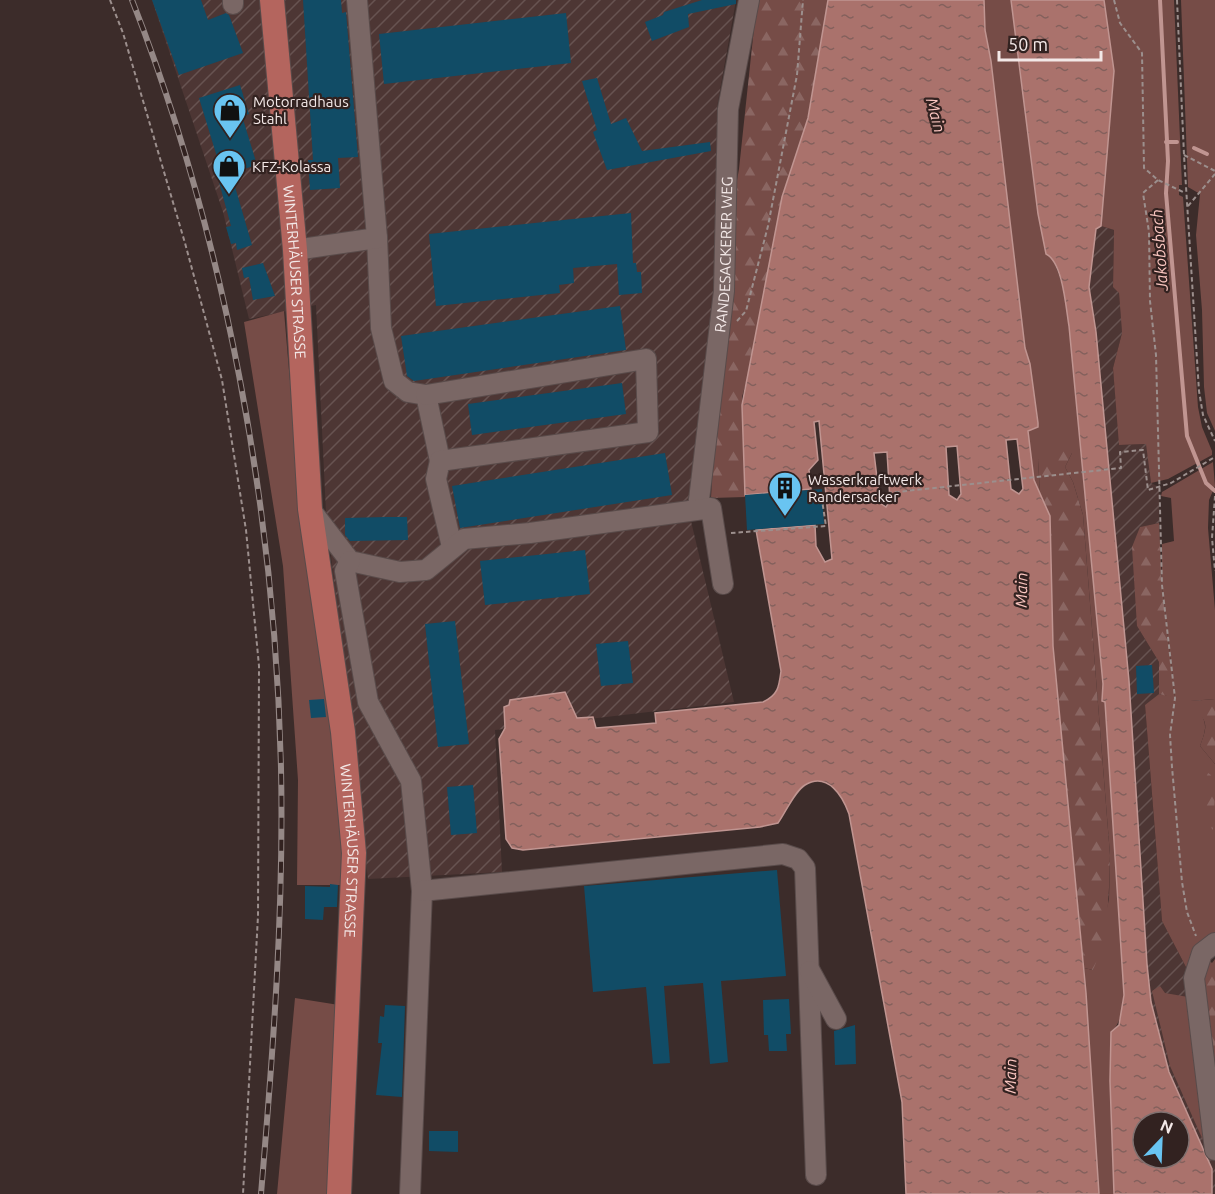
<svg xmlns="http://www.w3.org/2000/svg" width="1215" height="1194" viewBox="0 0 1215 1194" font-family="Ubuntu,sans-serif">
<style>
.industrial{fill:url(#industrial-furrows)}
.green{fill:#764c47}
.forest{fill:url(#forest-firs)}
.water{fill:url(#water-ripples);stroke:#c09591;stroke-width:1.5;fill-rule:evenodd}
.lines{fill:none;stroke-linecap:round;stroke-linejoin:round}
.stream{stroke:#c09591;stroke-width:4}
.building{fill:#114c66}
.minor-casing{stroke:#594b4a;stroke-width:22}
.major-casing{stroke:#594b4a;stroke-width:26}
.path{stroke:#9c8f8d;stroke-width:2;stroke-dasharray:4.5 3;stroke-linecap:butt}
.minor{stroke:#7a6765;stroke-width:20}
.major{stroke:#b4655e;stroke-width:24}
.rail-casing{stroke:#958886;stroke-width:6}
.rail{stroke:#322220;stroke-width:4;stroke-dasharray:11;stroke-linecap:butt}
.labels{text-anchor:middle;dominant-baseline:central;stroke-width:4.5;stroke-linejoin:round;paint-order:stroke}
.poi-label{font-size:15px;fill:#f3e8e7;stroke:#322220;text-anchor:start}
.street-label{font-size:15px;fill:#f3e8e7;stroke:#322220}
.water-label{font-size:16px;font-style:italic;fill:#fcc7c1;stroke:#322220}
</style>
<defs>
<pattern id="industrial-furrows" width="10" height="10" patternUnits="userSpaceOnUse" patternTransform="scale(1.5)"><rect width="10" height="10" fill="#4d3634"/><path d="M-1 1l2-2M0 10L10 0M9 11l2-2" fill="none" stroke="#675351"/></pattern>
<pattern id="forest-firs" width="22" height="20" patternUnits="userSpaceOnUse" patternTransform="scale(1.5)"><rect width="22" height="20" fill="#764c47"/><path d="M5 1l3.5 6h-7zM16 11l3.5 6h-7z" fill="#8a6662"/></pattern>
<pattern id="water-ripples" width="26" height="14" patternUnits="userSpaceOnUse" patternTransform="scale(1.5)"><rect width="26" height="14" fill="#aa726c"/><path d="M2 4q2-2 4 0t4 0M15 11q2-2 4 0t4 0" fill="none" stroke="#83605c"/></pattern>
</defs>
<rect width="100%" height="100%" fill="#3c2c2a"/>
<g class="industrial">
<path d="M152,0H736L717,107L716,289L690,517L734,702L495,730L502,872L368,879L326,512L316,305L249,319L223,212Z"/>
<path d="M1101,226L1114,230L1113,286L1119,293L1122,333L1113,368L1120,445L1147,444L1151,483L1159,487V523L1140,527L1137,626L1159,662V694L1145,706L1162,921L1187,969L1215,1150V1194H1212V1169L1169,1072L1151,1002L1095,325L1089,287L1096,229Z"/>
</g>
<g class="green">
<path d="M984,0H1011L1017,47L1051,256C1075,304 1074,376 1080,429C1100,608 1111,787 1124,966C1124,988 1127,1016 1111,1033L1110,1081L1114,1194H1099L1084,968L1093,970L1109,899L1110,855L1083,515L1073,482L1065,467L1072,453L1038,460L1040,493L1034,480L1028,431L1038,427V423L1030,364L1025,348L991,61L985,30Z"/>
<path d="M1104,0H1174L1182,185H1179V195L1183,197L1198,407L1202,427L1212,451V455L1168,479L1151,483L1146,444L1119,445L1113,368L1122,333L1119,293L1113,287L1114,230L1101,226L1114,72Z"/>
<path d="M1181,0H1215V431L1207,413L1204,387L1202,310L1196,235L1200,194L1188,187Z"/>
<path d="M284,311C292,411 302,510 316,609C329,701 346,792 343,885H297L298,780L283,566L244,322Z"/>
<path d="M1213,462L1215,486L1209,500L1208,528L1215,610V699L1191,701C1206,720 1209,723 1200,746L1215,764V936L1187,969L1162,921L1145,705L1159,694L1175,697L1162,585V544L1174,541L1171,498L1161,496L1162,492Z"/>
<path d="M1160,986L1165,993L1188,997L1210,1156L1170,1066L1152,991Z"/>
<path d="M295,998L339,1005L329,1126L331,1194H277Z"/>
</g>
<g class="forest">
<path d="M757,0H828L808,117L799,219L769,300L742,397L745,497L711,498L725,248L739,169Z"/>
<path d="M1067,441L1072,453L1065,467L1073,482L1083,515L1110,855C1109,894 1109,934 1093,970L1084,968L1053,646L1050,516L1040,493L1038,460L1048,451Z"/>
<path d="M1159,523L1162,585L1175,698L1159,694V662L1137,626L1132,547L1140,527Z"/>
<path d="M1215,699V764L1200,746C1208,725 1209,720 1189,706L1191,701Z"/>
<path d="M1201,768L1211,775L1215,793L1213,830C1203,819 1200,798 1206,785L1198,780Z"/>
<path d="M1202,953L1212,963L1215,959V1150Z"/>
</g>
<g class="water">
<path d="M828,0H984L985,30L991,61L1025,348L1030,364L1038,423V427L1028,431L1034,480L1050,516L1053,646L1086,993L1099,1194H906L902,1102L849,814C843,797 828,771 805,785C794,792 786,812 778,823L760,827L523,850L512,848L506,839L499,739L505,728L504,707L509,705L510,700L565,692L577,718L593,717L596,728L656,723L655,713L763,702C778,695 779,687 781,671L756,530L815,525L816,546L825,562L832,559L819,421L814,422L818,460L809,470L811,489L745,495L742,405L782,197L808,118ZM1017,439L1023,489L1019,494L1011,489L1006,440ZM957,446L961,494L957,500L949,495L946,447ZM887,452L890,501L886,507L880,503L874,453Z"/>
<path d="M1011,0H1104L1114,71L1101,226L1096,229L1089,287L1096,332L1129,681L1147,964L1151,1002L1169,1072L1212,1169V1194H1114L1110,1081L1111,1032L1119,1025L1124,995L1105,702L1102,701L1103,684L1069,326C1066,309 1063,262 1046,254L1038,214ZM1143,1122H1179V1158H1143Z"/>
</g>
<g class="lines">
<g class="stream">
<path d="M1160,0L1168,161L1166,193L1187,436L1206,483L1215,491"/>
<path d="M1166,142H1177"/>
<path d="M1194,148L1207,154"/>
</g>
</g>
<g class="building">
<path d="M152,0H201L208,20L226,13L229,15L243,53L179,75Z"/>
<path d="M303,0H341L342,13L346,12L358,157L338,158L340,188L310,190L308,160H313Z"/>
<path d="M702,0H736V4L688,14L689,27L652,41L645,22L663,15L664,12Z"/>
<path d="M566,13L571,63L384,84L379,34Z"/>
<path d="M597,78L611,124L626,118L642,151L710,142L711,151L607,170L593,132L597,130L582,81Z"/>
<path d="M240,85L249,114L242,116L257,165L231,173L252,245L237,250L236,243L231,244L226,227L231,226L216,171L221,170L199,98Z"/>
<path d="M631,213L633,263H636L637,272H641L642,293L619,295L617,264L573,268L574,283L559,285L560,293L436,306L429,234Z"/>
<path d="M263,263L275,296L253,300L249,277L244,278L242,268Z"/>
<path d="M620,306L626,350L414,381L407,376L401,336Z"/>
<path d="M622,383L626,414L472,435L468,404Z"/>
<path d="M665,453L672,495L460,528L452,486Z"/>
<path d="M822,489L824,524L747,530L745,495Z"/>
<path d="M386,517H407L408,540L350,541L345,535V518Z"/>
<path d="M585,550L590,594L485,605L480,561Z"/>
<path d="M455,621L469,744L438,747L425,624Z"/>
<path d="M628,641L633,683L601,686L596,644Z"/>
<path d="M1152,665L1154,693L1137,694L1136,666Z"/>
<path d="M324,699L326,717L311,718L309,700Z"/>
<path d="M473,785L477,833L451,835L447,787Z"/>
<path d="M777,870L786,976L721,981L728,1062L710,1064L703,983L664,986L670,1063L653,1064L646,987L593,992L584,886Z"/>
<path d="M330,884L338,885L337,907H324L323,920L305,919V886L330,887Z"/>
<path d="M789,999L791,1034H786L787,1051H769L768,1035H764L763,1000Z"/>
<path d="M385,1005L405,1006L402,1097L376,1095L382,1043H378L380,1016L384,1017Z"/>
<path d="M855,1025L856,1064L835,1065L834,1031Z"/>
<path d="M429,1131H458V1152L429,1151Z"/>
</g>
<g class="lines">
<defs>
<g id="minor">
<path d="M233,4V0"/>
<path d="M377,238L381,328L394,381L408,392L426,395L440,461"/>
<path d="M295,250L377,238L357,0"/>
<path d="M426,395L646,359L648,432L440,461L436,479L452,547"/>
<path id="s1" d="M698,508L724,291L728,109L749,0"/>
<path d="M310,509L350,561L400,572L426,570L464,539L530,533L711,508L723,584"/>
<path d="M350,561L345,571L368,702L411,781L422,891L410,1194"/>
<path d="M422,891L783,854L798,859L805,868L816,1175"/>
<path d="M1215,943L1202,953L1194,978L1215,1150"/>
<path d="M810,971L836,1019"/>
</g>
<g id="major">
<path id="s2" d="M272,0L295,250L310,509L343,732L354,853L339,1194"/>
</g>
</defs>
<use href="#minor" class="minor-casing"/>
<use href="#major" class="major-casing"/>
<g class="path">
<path d="M110,0L123,33L185,243L222,380L246,530L259,666L258,916L243,1194"/>
<path d="M1114,0L1120,23L1142,53L1144,168L1158,180L1185,193"/>
<path d="M1177,0L1184,155L1199,391L1203,415L1215,441"/>
<path d="M1184,155L1215,171"/>
<path d="M1158,180L1143,193L1149,232L1150,301L1156,355L1162,585L1175,698L1170,735L1172,767L1182,882L1187,912L1196,936"/>
<path d="M1188,206L1215,174"/>
<path d="M737,321L746,311L768,226L797,75L803,0"/>
<path d="M1215,496L1212,538L1215,571"/>
<path d="M731,533L826,526L822,500L1121,468L1120,452L1143,450L1148,490L1171,483L1215,457"/>
</g>
<use href="#minor" class="minor"/>
<use href="#major" class="major"/>
<defs>
<path id="rail" d="M132,0C226,240 275,511 281,768C284,910 273,1052 261,1194"/>
</defs>
<use href="#rail" class="rail-casing"/>
<use href="#rail" class="rail"/>
</g>
<defs>
<symbol id="shop-pin" viewBox="-11 -11 22 30"><path d="M0 17L-7.5 6A9.5 9.5 0 1 1 7.5 6Z" fill="#69c4f1" stroke="#322220"/><path d="M-5-2.5h2.3a2.7 3.5 0 0 1 5.4 0H5L5.5 6h-11ZM-1.5-2.5h3a1.5 2.3 0 0 0-3 0Z" fill="#111"/></symbol>
<symbol id="building-pin" viewBox="-11 -11 22 30"><path d="M0 17L-7.5 6A9.5 9.5 0 1 1 7.5 6Z" fill="#69c4f1" stroke="#322220"/><path d="M-4-6H4V6H1V3H-1V6H-4ZM-2.5-4.3h1.7v1.8h-1.7ZM.8-4.3h1.7v1.8H.8ZM-2.5-1h1.7V.8h-1.7ZM.8-1h1.7V.8H.8Z" fill="#111"/></symbol>
</defs>
<g fill-rule="evenodd">
<use href="#shop-pin" x="211" y="91" width="38" height="52"/>
<use href="#shop-pin" x="210" y="147" width="38" height="52"/>
<use href="#building-pin" x="766" y="469" width="38" height="52"/>
</g>
<g class="labels">
<g class="poi-label">
<text x="253" y="101">Motorradhaus<tspan x="253" dy="17">Stahl</tspan></text>
<text x="252" y="166">KFZ-Kolassa</text>
<text x="808" y="479">Wasserkraftwerk<tspan x="808" dy="17">Randersacker</tspan></text>
</g>
<g class="street-label">
<text stroke="none"><textPath href="#s1" startOffset="255">RANDESACKERER WEG</textPath></text>
<text stroke="none"><textPath href="#s2" startOffset="273">WINTERHÄUSER STRASSE</textPath></text>
<text stroke="none"><textPath href="#s2" startOffset="855">WINTERHÄUSER STRASSE</textPath></text>
</g>
<g class="water-label">
<text transform="translate(936 115) rotate(75)">Main</text>
<text transform="translate(1159 250) rotate(-94)">Jakobsbach</text>
<text transform="translate(1021 590) rotate(-89)">Main</text>
<text transform="translate(1010 1076) rotate(-89)">Main</text>
</g>
</g>
<g transform="translate(1161 1140) rotate(23)"><circle r="28" fill="#322220" stroke="#7f7170" stroke-width="1.5"/>
<path d="M0-4.5L10 22L0 15L-10 22Z" fill="#69c4f1"/>
<text y="-9" font-size="16" font-weight="bold" text-anchor="middle" fill="#f3e8e7">N</text>
</g>
<path d="M999 51v9h102v-9" fill="none" stroke="#f3e8e7" stroke-width="3"/>
<text x="1008" y="51" font-size="18" fill="#f3e8e7" stroke="#322220" stroke-width="4.5" paint-order="stroke">50 m</text>
</svg>
